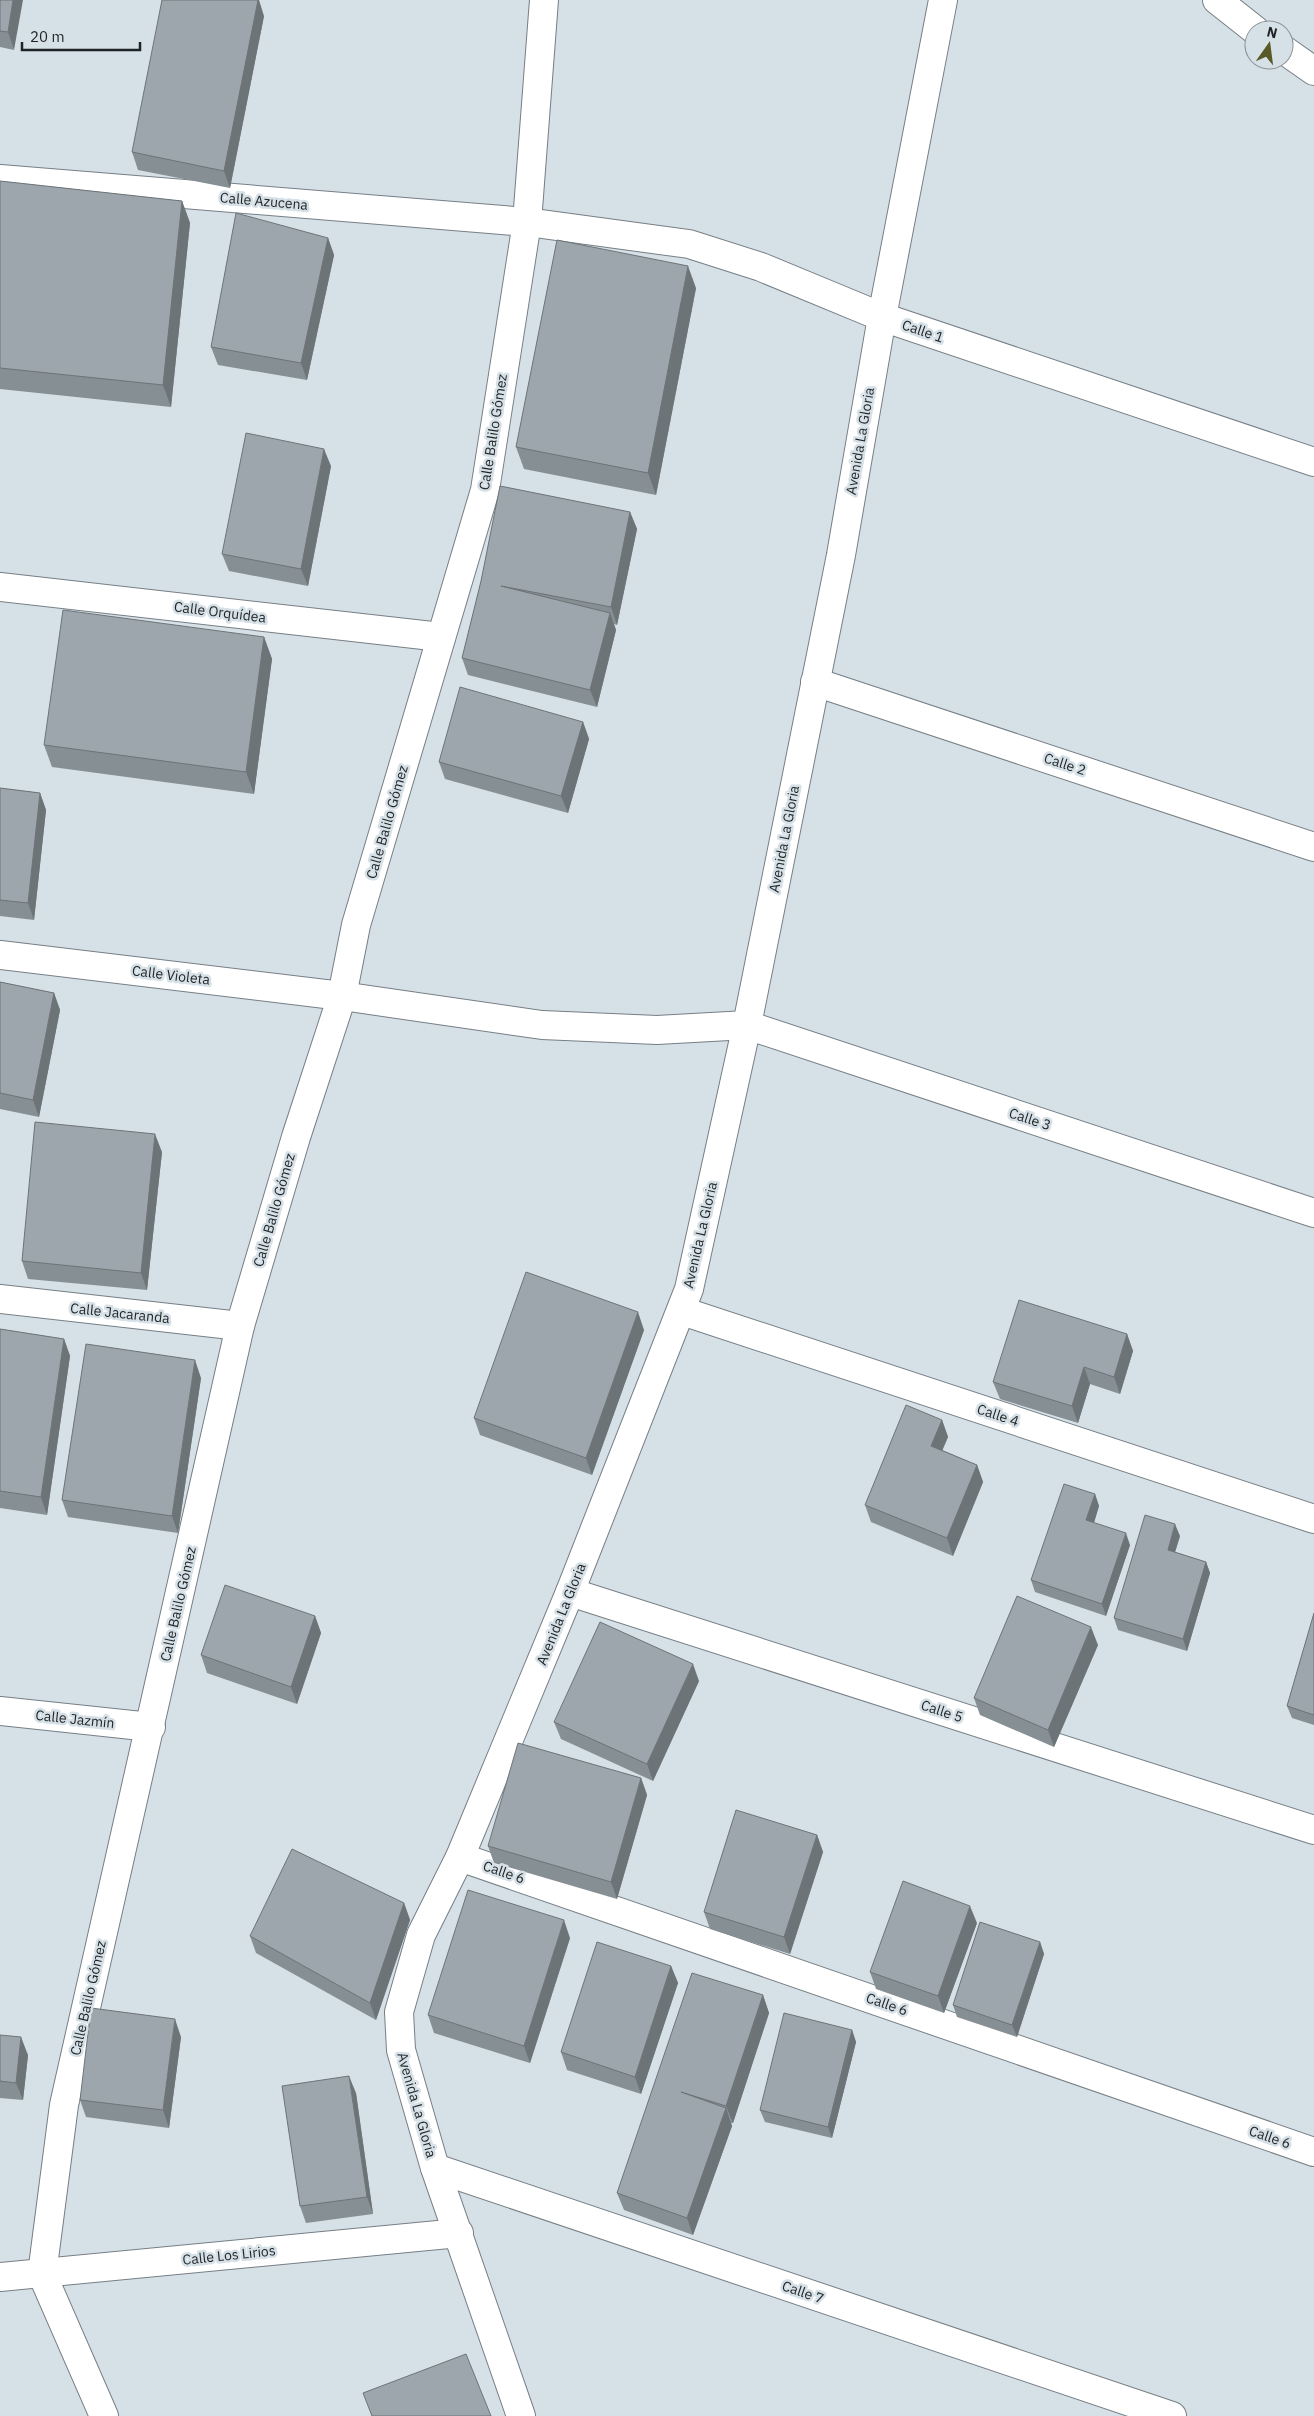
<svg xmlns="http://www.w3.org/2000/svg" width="1314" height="2416" viewBox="0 0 1314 2416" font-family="'IBM Plex Sans',sans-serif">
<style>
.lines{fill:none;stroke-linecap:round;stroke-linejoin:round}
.minor-casing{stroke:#767f85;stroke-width:30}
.minor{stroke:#fff;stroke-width:28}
.wall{fill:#868f94}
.shaded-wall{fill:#6d7478}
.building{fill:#9ca6ac;stroke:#6d7478}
.labels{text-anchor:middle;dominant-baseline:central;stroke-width:5;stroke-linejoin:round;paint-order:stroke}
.street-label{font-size:14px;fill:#1f2325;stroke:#d6e0e7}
</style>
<rect width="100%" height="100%" fill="#d6e0e7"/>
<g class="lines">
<defs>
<g id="minor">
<path d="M1217,0L1255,30"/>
<path d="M1284,50L1314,71"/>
<path d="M0,179L527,222L689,244L761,267L882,317L1314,462"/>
<path d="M0,587L441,637"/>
<path d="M815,682L1314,847"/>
<path d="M0,955L342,996L542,1025L657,1030L747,1025L1314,1213"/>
<path d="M0,1299L240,1326"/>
<path d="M682,1311L1314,1519"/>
<path d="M570,1592L1314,1830"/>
<path d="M0,1711L151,1727"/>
<path d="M460,1857L1314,2152"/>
<path d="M435,2168L1172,2416"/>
<path d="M0,2277L459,2233"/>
<path d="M104,2416L42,2274L64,2105L240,1326L296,1137L342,996L356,925L485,490L527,222L544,0"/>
<path d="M521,2416L435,2168L401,2050L399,2012L421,1935L460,1857L570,1592L689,1289L747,1025L841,555L882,317L943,0"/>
</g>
</defs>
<use href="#minor" class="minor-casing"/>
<use href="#minor" class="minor"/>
</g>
<g class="wall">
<path d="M0,0L14,50L0,47Z"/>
<path d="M264,16L230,188L138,170L132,152Z"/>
<path d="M0,181L182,201L190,223L171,407L0,389Z"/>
<path d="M328,238L334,255L307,380L218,365L211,347Z"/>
<path d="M696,288L656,495L524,469L516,447Z"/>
<path d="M331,466L308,586L229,571L222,554Z"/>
<path d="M630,512L637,529L617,625L614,624L616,630L597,707L468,675L462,658L481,581Z"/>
<path d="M264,637L272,659L254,794L52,767L44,745Z"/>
<path d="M583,722L589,739L568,813L445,779L439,762Z"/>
<path d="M0,788L40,793L46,810L34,920L0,916Z"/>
<path d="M0,982L54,993L60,1010L39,1117L0,1109Z"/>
<path d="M162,1152L147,1290L28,1279L22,1261Z"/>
<path d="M0,1329L64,1339L70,1356L47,1515L0,1508Z"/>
<path d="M644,1330L592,1475L480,1435L474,1418Z"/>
<path d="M1127,1334L1133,1351L1120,1394L1090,1384L1078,1423L1000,1399L993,1382Z"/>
<path d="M201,1378L178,1533L68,1517L62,1500Z"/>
<path d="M942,1420L948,1437L942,1450L977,1465L983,1482L953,1556L871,1522L865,1505Z"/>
<path d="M1095,1494L1099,1506L1094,1523L1130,1545L1106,1616L1035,1592L1031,1580Z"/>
<path d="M1180,1536L1175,1552L1206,1562L1210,1573L1187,1651L1118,1630L1114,1618Z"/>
<path d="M1314,1613V1725L1292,1718L1287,1706Z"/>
<path d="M315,1616L321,1633L297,1704L207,1673L201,1655Z"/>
<path d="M1098,1645L1054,1747L980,1715L974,1698Z"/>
<path d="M699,1681L653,1781L561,1739L554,1722Z"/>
<path d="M641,1778L647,1795L617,1899L494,1863L488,1846Z"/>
<path d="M817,1835L823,1852L790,1954L710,1929L704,1912Z"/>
<path d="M404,1903L410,1920L376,2020L256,1953L250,1936Z"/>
<path d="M977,1923L944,2013L876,1989L870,1972Z"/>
<path d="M570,1938L530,2063L434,2033L428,2015Z"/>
<path d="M1040,1942L1044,1954L1017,2037L957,2017L953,2005Z"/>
<path d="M671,1966L678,1983L641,2094L567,2070L561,2052Z"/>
<path d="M763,1995L769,2013L733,2123H731L732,2126L693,2235L624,2210L617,2193Z"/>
<path d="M852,2030L856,2042L832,2138L765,2122L760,2110Z"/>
<path d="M0,2035L28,2055L23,2100L0,2098Z"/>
<path d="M181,2037L169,2128L86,2117L80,2100Z"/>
<path d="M356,2093L373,2214L306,2223L300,2206Z"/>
</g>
<g class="shaded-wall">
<path d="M13,0H23L14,50L8,32Z"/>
<path d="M258,0H259L264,16L230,188L224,171Z"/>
<path d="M182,201L190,223L171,407L163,385Z"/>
<path d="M328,238L334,255L307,380L301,363Z"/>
<path d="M688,266L696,288L656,495L648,473Z"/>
<path d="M324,449L331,466L308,586L301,569Z"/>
<path d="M630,512L637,529L617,625L611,607Z"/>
<path d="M610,613L616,630L597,707L590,690Z"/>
<path d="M264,637L272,659L254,794L246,772Z"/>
<path d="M583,722L589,739L568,813L561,796Z"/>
<path d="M40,793L46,810L34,920L28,903Z"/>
<path d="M54,993L60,1010L39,1117L33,1100Z"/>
<path d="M155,1134L162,1152L147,1290L141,1273Z"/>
<path d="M638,1312L644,1330L592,1475L586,1458Z"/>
<path d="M1127,1334L1133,1351L1120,1394L1114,1377Z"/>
<path d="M64,1339L70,1356L47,1515L41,1497Z"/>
<path d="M195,1360L201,1378L178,1533L172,1516Z"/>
<path d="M1084,1367L1090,1384L1078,1423L1072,1406Z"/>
<path d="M942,1420L948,1437L937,1463L931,1446Z"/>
<path d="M977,1465L983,1482L953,1556L947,1538Z"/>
<path d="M1095,1494L1099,1506L1091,1532L1086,1520Z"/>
<path d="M1175,1524L1180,1536L1172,1562L1168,1550Z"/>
<path d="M1126,1533L1130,1545L1106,1616L1102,1604Z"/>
<path d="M1206,1562L1210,1573L1187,1651L1183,1639Z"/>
<path d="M315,1616L321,1633L297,1704L291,1687Z"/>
<path d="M1091,1627L1098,1645L1054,1747L1048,1730Z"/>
<path d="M693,1664L699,1681L653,1781L647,1764Z"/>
<path d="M641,1778L647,1795L617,1899L611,1882Z"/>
<path d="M817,1835L823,1852L790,1954L784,1937Z"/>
<path d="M404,1903L410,1920L376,2020L370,2003Z"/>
<path d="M970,1906L977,1923L944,2013L938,1996Z"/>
<path d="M564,1920L570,1938L530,2063L524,2046Z"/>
<path d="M1040,1942L1044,1954L1017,2037L1012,2025Z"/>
<path d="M671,1966L678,1983L641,2094L635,2077Z"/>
<path d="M763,1995L769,2013L733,2123L726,2106Z"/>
<path d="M175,2019L181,2037L169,2128L163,2110Z"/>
<path d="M852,2030L856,2042L832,2138L828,2127Z"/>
<path d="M21,2037L28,2055L23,2100L16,2083Z"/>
<path d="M349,2076L356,2093L373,2214L367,2197Z"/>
<path d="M726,2108L732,2126L693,2235L687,2218Z"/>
</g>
<g class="building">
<path d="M0,0H13L8,32L0,31Z"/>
<path d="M162,0H258L224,171L132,152Z"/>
<path d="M0,181L182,201L163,385L0,368Z"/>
<path d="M236,213L328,238L301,363L211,347Z"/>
<path d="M557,240L688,266L648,473L516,447Z"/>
<path d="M246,433L324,449L301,569L222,554Z"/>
<path d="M500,486L630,512L611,607L501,586L610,613L590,690L462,658L481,581Z"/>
<path d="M63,610L264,637L246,772L44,745Z"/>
<path d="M460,687L583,722L561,796L439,762Z"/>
<path d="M0,788L40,793L28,903L0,900Z"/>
<path d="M0,982L54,993L33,1100L0,1093Z"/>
<path d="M35,1122L155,1134L141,1273L22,1261Z"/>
<path d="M526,1272L638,1312L586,1458L474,1418Z"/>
<path d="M1019,1300L1127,1334L1114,1377L1084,1367L1072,1406L993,1382Z"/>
<path d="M0,1329L64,1339L41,1497L0,1491Z"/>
<path d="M86,1344L195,1360L172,1516L62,1500Z"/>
<path d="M906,1405L942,1420L931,1446L977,1465L947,1538L865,1505Z"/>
<path d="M1064,1484L1095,1494L1086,1520L1126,1533L1102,1604L1031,1580Z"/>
<path d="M1145,1515L1175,1524L1168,1550L1206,1562L1183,1639L1114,1618Z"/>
<path d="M225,1585L315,1616L291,1687L201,1655Z"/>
<path d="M1017,1596L1091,1627L1048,1730L974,1698Z"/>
<path d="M1314,1613V1715L1287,1706Z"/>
<path d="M600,1622L693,1664L647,1764L554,1722Z"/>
<path d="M518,1743L641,1778L611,1882L488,1846Z"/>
<path d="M736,1810L817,1835L784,1937L704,1912Z"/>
<path d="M292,1849L404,1903L370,2003L250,1936Z"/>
<path d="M903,1881L970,1906L938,1996L870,1972Z"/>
<path d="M468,1890L564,1920L524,2046L428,2015Z"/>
<path d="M980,1922L1040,1942L1012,2025L953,2005Z"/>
<path d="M597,1942L671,1966L635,2077L561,2052Z"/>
<path d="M692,1973L763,1995L726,2106L681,2092L726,2108L687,2218L617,2193Z"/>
<path d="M91,2008L175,2019L163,2110L80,2100Z"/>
<path d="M784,2013L852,2030L828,2127L760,2110Z"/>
<path d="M0,2035L21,2037L16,2083L0,2081Z"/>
<path d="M349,2076L367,2197L300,2206L282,2086Z"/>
<path d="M466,2354L491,2416H372L363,2393Z"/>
</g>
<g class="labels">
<g class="street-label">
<text transform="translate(264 201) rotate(5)">Calle Azucena</text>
<text transform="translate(923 331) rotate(19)">Calle 1</text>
<text transform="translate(493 432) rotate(-81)">Calle Balilo Gómez</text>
<text transform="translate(860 441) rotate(-80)">Avenida La Gloria</text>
<text transform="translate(220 612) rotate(7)">Calle Orquídea</text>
<text transform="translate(1065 764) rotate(18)">Calle 2</text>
<text transform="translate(387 822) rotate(-74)">Calle Balilo Gómez</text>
<text transform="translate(784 839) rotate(-79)">Avenida La Gloria</text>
<text transform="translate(171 975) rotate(7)">Calle Violeta</text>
<text transform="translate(1030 1119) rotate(18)">Calle 3</text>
<text transform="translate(274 1210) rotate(-74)">Calle Balilo Gómez</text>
<text transform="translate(700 1235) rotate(-77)">Avenida La Gloria</text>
<text transform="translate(120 1313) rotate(6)">Calle Jacaranda</text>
<text transform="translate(998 1415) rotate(18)">Calle 4</text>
<text transform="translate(178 1604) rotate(-77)">Calle Balilo Gómez</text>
<text transform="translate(561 1614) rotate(-68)">Avenida La Gloria</text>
<text transform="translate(942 1711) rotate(18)">Calle 5</text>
<text transform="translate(75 1719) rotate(6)">Calle Jazmín</text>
<text transform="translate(504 1872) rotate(19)">Calle 6</text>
<text transform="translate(88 1998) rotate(-77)">Calle Balilo Gómez</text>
<text transform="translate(887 2004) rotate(19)">Calle 6</text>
<text transform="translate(417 2105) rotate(74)">Avenida La Gloria</text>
<text transform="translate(1270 2137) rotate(19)">Calle 6</text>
<text transform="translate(229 2255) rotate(-6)">Calle Los Lirios</text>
<text transform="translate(803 2292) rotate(19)">Calle 7</text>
</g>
</g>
<g transform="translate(1269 45) rotate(14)"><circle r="24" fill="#d6e0e7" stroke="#8d9499"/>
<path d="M0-4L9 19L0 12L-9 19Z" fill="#585926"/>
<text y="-8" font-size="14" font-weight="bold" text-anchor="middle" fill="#1f2325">N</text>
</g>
<path d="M22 42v8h118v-8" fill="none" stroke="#1f2325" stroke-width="2.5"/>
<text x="30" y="42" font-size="15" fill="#1f2325" stroke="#d6e0e7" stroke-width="4" paint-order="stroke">20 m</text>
</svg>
